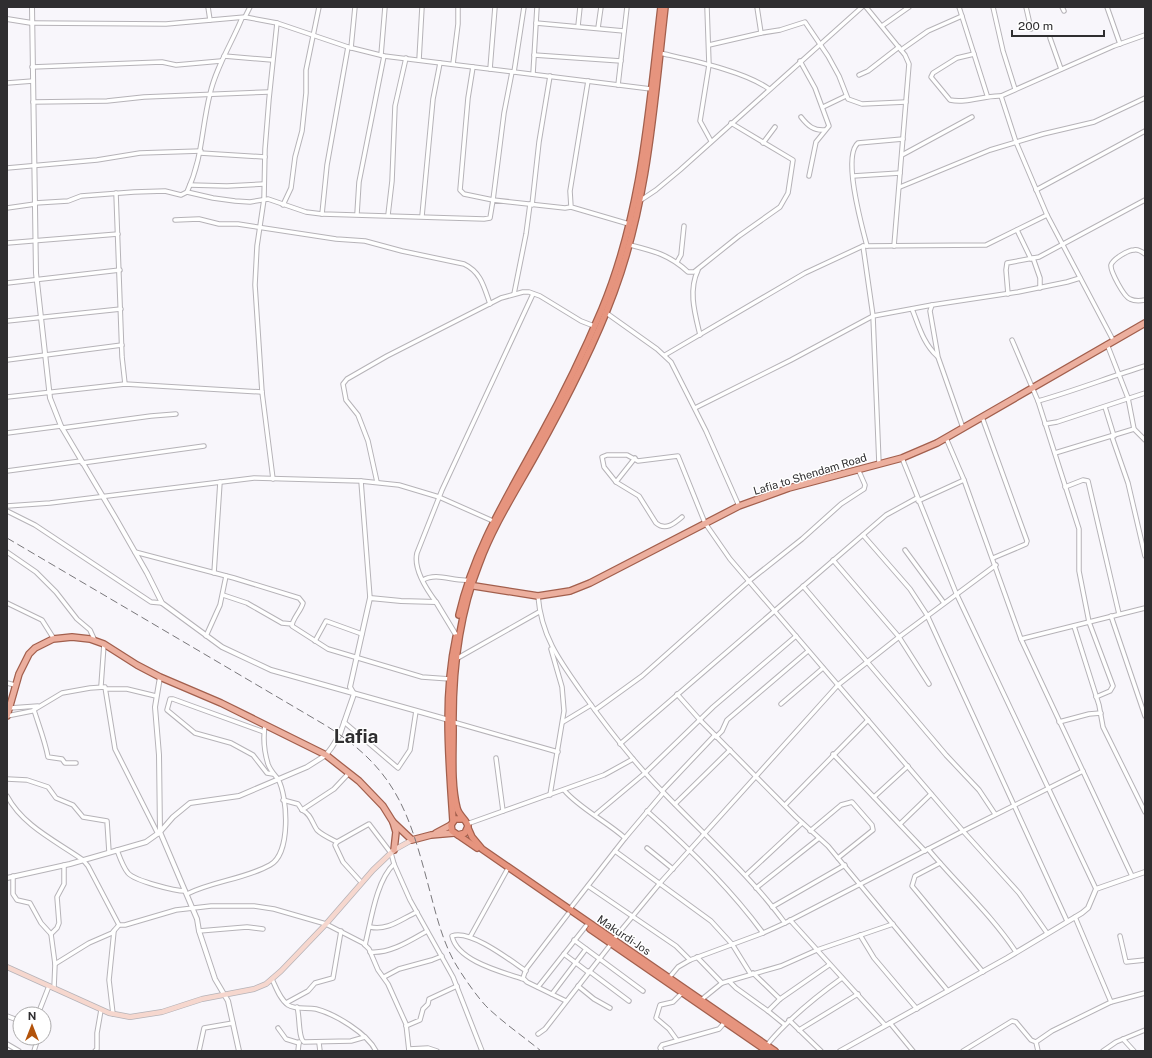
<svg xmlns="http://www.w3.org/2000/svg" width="1152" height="1058" viewBox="0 0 1152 1058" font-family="'Public Sans',sans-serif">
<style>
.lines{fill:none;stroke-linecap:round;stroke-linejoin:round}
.minor-casing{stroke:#b6b3b8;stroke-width:5.5}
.tertiary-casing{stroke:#b6b3b8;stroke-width:6}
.secondary-casing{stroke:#b6b3b8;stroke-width:6}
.primary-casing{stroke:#a25f4d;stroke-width:8}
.trunk-casing{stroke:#a25f4d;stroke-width:8}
.minor{stroke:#fff;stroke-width:3.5}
.tertiary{stroke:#fff;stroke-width:4}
.secondary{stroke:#f6d7ce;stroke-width:4.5}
.primary{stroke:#ecaf9e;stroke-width:5.5}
.trunk{stroke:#e6947e;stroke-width:5.5}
.rail{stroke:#7a787b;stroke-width:1;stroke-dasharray:8 4;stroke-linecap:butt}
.labels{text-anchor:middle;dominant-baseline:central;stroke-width:3;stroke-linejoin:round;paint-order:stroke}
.street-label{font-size:11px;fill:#2f2e30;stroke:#fff}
.town-label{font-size:19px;font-weight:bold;fill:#2f2e30;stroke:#fff}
</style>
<rect width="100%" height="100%" fill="#f8f6fb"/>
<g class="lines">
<defs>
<g id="minor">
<path d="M208,7L210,20"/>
<path d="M707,7L709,65L700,121L711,141"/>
<path d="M866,7L905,55L909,64L894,246"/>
<path d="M959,7L987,95"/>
<path d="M993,7L1003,51L1015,89"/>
<path d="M1026,7L1031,29"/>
<path d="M1062,7L1064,11"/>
<path d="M1107,7L1120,44"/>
<path d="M245,17L250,7"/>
<path d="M32,23L166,24L245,17L277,23L348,47L384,56L651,89"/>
<path d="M536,23L624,31"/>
<path d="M578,26L580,7"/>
<path d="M882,26L909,7"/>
<path d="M598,28L601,7"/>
<path d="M761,33L780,30L805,22L828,56L839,76L848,99L862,104L906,102"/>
<path d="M1050,38L1061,69"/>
<path d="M709,45L761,33L757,7"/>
<path d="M351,48L355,7"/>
<path d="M901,50L928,31L962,16"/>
<path d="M660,53C690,60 745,71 769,89"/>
<path d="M974,54L957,58L933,73L931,77L950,100C967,104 984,95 1001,96"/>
<path d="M381,55L385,7"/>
<path d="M534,55L621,61"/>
<path d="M224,56L272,60"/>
<path d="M419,60L422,7"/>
<path d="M800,61L815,88L829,126L816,142L809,176"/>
<path d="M453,64L458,24V7"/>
<path d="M32,67L162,62L176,65L221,61"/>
<path d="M473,67L468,98L460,190L464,194L493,200L504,113L512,72"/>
<path d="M490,69L495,7"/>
<path d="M514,72L524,7"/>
<path d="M533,74L537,7"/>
<path d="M859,75L868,71L899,47"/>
<path d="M588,81L570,191L571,207L629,224"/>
<path d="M7,83L33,81"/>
<path d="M618,85L627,7"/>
<path d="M33,102L107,101L144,97L269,92"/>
<path d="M823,107L846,96"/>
<path d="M801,117C808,126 814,131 825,130"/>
<path d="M763,143L775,127"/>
<path d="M200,153L265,157"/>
<path d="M902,155L972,117"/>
<path d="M7,168L97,160L140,153L201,151"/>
<path d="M853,176L900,173"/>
<path d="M190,185L227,186L264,184"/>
<path d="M900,187L990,150L1043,134L1094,122L1145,98"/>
<path d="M1036,190L1145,131"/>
<path d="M187,192L213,198L235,201L250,202L268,199L306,212L322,214L484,219L490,218L493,200L565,208L571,207"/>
<path d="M116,193L122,357L125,384"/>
<path d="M641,200L656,190L680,170L862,7"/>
<path d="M35,203L68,201L81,196L134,192L165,191L181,195L187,192C203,157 201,130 210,94C216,67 232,43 242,18"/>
<path d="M283,205L291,188L295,157L302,131L306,93V70L319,7"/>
<path d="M532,205L539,142L550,76"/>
<path d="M7,208L35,204"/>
<path d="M322,214L327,165L348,47"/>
<path d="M357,214L359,182L384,56"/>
<path d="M388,215L392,181L395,106L406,58"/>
<path d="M422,216L433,99L440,63"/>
<path d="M175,220L199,219L219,224H238L336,239L365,241L402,251L464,264C481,272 484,287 490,304"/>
<path d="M1017,230L1031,259"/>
<path d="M7,243L118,234"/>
<path d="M630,245C654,251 670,255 688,272H694L739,236L780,207L788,193L793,160L731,123"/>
<path d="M863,246L873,316L879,464"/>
<path d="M867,246C862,227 842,156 858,143L903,139"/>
<path d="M1145,254C1141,251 1138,249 1134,250C1128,250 1113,259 1111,265C1110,271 1124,297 1130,299C1134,301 1140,301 1145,300"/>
<path d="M1033,258L1040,278V288"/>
<path d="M677,262L681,255L684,226"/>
<path d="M698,270C688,291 695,314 700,335"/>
<path d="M7,283L120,270"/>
<path d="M514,294L526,234L530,204"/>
<path d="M1008,294L1006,270L1007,263L1039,257L1145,200"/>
<path d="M932,305L930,311L938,357L963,428"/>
<path d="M912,309C919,326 923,343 937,356"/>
<path d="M605,312L657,349L671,362L706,431L739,506"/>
<path d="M7,321L121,309"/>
<path d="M1012,340L1038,401L1079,529V571L1089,622L1113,686L1110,691L1096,697"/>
<path d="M1113,340L1047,215L1016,142L1001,96L1114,46L1145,35"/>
<path d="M1107,344L1128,398L1134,429L1145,440"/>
<path d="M665,355L805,273L863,246L986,245L1047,215"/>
<path d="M7,360L122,345"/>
<path d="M7,397L125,384L262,392"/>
<path d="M1038,401C1074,391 1109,377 1145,366"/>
<path d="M1105,407L1114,436"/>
<path d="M695,408L791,360L873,316L932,305L1018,292L1067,282L1080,278"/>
<path d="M982,417L1027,541L1026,544L993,558"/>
<path d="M1045,424L1057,422L1145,393"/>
<path d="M62,428L151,416L176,414"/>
<path d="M7,433L61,426"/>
<path d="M1112,437L1128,483L1145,556"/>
<path d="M946,438L964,480L1021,639L1132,876"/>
<path d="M1055,453L1134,429"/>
<path d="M902,458L956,593L1096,889"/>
<path d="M82,463L204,446"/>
<path d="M7,471L81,461"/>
<path d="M273,479L262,392L255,285L257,246L264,199L265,149L269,99L277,23"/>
<path d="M361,481L370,598"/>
<path d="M377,482L368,441L358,415L346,400L343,384L347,379L387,356L501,298L523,292H529L540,296L581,321L594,326"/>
<path d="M616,482L635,458"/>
<path d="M1065,487L1083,480L1088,481L1119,614"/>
<path d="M918,501L964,480"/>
<path d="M7,506L50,503L254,478L361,481L399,485L439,497L493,521"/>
<path d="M7,511L35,525L151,602L162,603"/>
<path d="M682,517C674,524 665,531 656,523L639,496L616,482L604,467L602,457L607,455H627L638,461L678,456L705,523L730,559L963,831L1019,893L1047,933"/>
<path d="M863,535L910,589L927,615L1067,921"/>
<path d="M905,550L944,603"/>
<path d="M7,552L36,572L56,592L77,619L90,630L95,641"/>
<path d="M135,552L234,578L299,598L303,603C301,611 292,619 292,626L328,649L422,677L450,679"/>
<path d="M833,560L899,637L929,684"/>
<path d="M214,573L220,482"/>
<path d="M423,580C437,572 454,582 469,580"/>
<path d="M803,586L946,755L979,790L995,814"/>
<path d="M223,595L247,603L282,623L292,624"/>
<path d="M538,596C541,635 559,660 581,691C606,726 632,761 663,792C704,835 750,875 785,923"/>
<path d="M436,602C427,590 413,569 417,553L442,490L533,294"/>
<path d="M7,603L42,620L54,639"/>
<path d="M1111,616L1145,716"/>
<path d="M1074,626L1099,705L1103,727L1145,812"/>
<path d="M206,636L220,605L226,576"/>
<path d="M1021,639L1145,608"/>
<path d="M315,641L326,621L362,634"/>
<path d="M456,659L539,612"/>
<path d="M7,683L15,685"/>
<path d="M101,686L104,644"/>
<path d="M107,689H127L156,696"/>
<path d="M677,694L700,720L796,817L828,846L948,991"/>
<path d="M781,704L823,668"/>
<path d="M10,708L38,706"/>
<path d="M34,710C39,726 45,741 48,757L62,759L65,763H76"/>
<path d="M595,710L642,676L749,581L802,539L841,504L864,489L865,485L858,469"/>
<path d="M7,716L32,711L62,693L90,688L105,687L115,749L158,834"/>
<path d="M344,722L398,768L410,750L416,711"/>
<path d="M453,722L558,752"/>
<path d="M563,722L591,705"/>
<path d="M1059,722L1089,714L1101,713"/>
<path d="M264,732L173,699H170L167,710L195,733L231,743L253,755L267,773L273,774"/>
<path d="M716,737L722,731L727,720L808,651"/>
<path d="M620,744L886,515L917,498"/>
<path d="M833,754L925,851"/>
<path d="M496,758L503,811"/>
<path d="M7,779L27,780L48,787L56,798L73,805L83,817L107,821L109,852"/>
<path d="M564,790C579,808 606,821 625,838"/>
<path d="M662,791L715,735"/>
<path d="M550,795L564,711L562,687L551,649"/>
<path d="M7,796C23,826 56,841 83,860L88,866L119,925H125L176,910L211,906H254L274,909L326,924L363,943L369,949L378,970L388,984L406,1024L409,1051"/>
<path d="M874,797L908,766"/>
<path d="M283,800L298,804L302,810L334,789L349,773"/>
<path d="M675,804L730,750"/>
<path d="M785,805L868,720"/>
<path d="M302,810C311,814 312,823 317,830C322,835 331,839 337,842L335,845L343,862L361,882"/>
<path d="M647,811C689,848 730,888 763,933"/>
<path d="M596,814L645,773L713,707L796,636"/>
<path d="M467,824L604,775L633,759"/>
<path d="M900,824L931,794"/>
<path d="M810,831L841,805L852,802L872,825L873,830L838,858"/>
<path d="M337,842L369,824L391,853L394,864L410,900L453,977L482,1051"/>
<path d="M647,848L673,869"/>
<path d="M928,849C958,885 990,913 1016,952"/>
<path d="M117,850C120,858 123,867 128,873C135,881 175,891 185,891"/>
<path d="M615,851L711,921L732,944L750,973"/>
<path d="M940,863L915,876L912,886L983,972"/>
<path d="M746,875L802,823"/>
<path d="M13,876V894L17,900L30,903L41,923L51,934L55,964L54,988"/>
<path d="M588,886L676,946L690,960"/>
<path d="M756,888L818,839"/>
<path d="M187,894C213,881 245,879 270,865C291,854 288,797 278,779C274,774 270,770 268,764C264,751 263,738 265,725"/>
<path d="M772,907L845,865"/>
<path d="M569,910L625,838L663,793"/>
<path d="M1075,917L1111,1002"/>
<path d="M790,920L885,1025"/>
<path d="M370,927C388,931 401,919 417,912"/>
<path d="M199,931L247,927L263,929"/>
<path d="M51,934L57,928L59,923L57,897L64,884V865"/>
<path d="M860,935L874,958L917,1009"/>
<path d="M1120,936L1126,962L1145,960"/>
<path d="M470,937L507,870"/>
<path d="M574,940L643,991"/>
<path d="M613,940L660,883L838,685L899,637L996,565"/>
<path d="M365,945C371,921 376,881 394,864"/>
<path d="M370,952C390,954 411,940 427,931"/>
<path d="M564,954L588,972"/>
<path d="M697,957L722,983"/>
<path d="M55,964L89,943L112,933L119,925"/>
<path d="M589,971L629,1001"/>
<path d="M753,973L780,999"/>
<path d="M384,977L399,969L432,960L442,956"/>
<path d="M272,979C276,988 280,999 288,1005C296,1010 307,1007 316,1009C335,1014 367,1033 376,1051"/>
<path d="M523,979C502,972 457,961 452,936C470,929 510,960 526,971"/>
<path d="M668,979L678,967L690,960L763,933L785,923L963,831L1083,771"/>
<path d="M729,981L736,988L768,1011L780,999L829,965"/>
<path d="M578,986L594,999L610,1008"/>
<path d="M538,987L586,926"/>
<path d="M552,994L586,949"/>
<path d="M701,1000L722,983L781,966L817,950L893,924"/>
<path d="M566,1001L527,982L523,978L526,969L568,914"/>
<path d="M286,1003L308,991L315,983L333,978L341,931"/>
<path d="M297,1007C300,1016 298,1038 304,1042L351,1041L365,1037"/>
<path d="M768,1011L784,1024"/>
<path d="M38,1014L49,986"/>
<path d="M113,1014L109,980L114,931"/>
<path d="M7,1016L20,1021"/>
<path d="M789,1020L821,1051"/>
<path d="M890,1023L913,1051"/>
<path d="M406,1026L420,1020L423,1009L428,1004L429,999L457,986"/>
<path d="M278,1028L286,1039L299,1043"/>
<path d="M799,1030L858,994"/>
<path d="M538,1034L545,1029L611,944"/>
<path d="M1123,1039L1134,1051"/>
<path d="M677,1040L669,1029L656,1018L660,1005L673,1002L682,993"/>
<path d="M1036,1042L1038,1051"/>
<path d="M319,1043L320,1051"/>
<path d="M7,1044L19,1051"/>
<path d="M767,1045C789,1018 814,998 842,978"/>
<path d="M409,1049L428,1048L437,1051"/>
<path d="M34,1051L38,1038"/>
<path d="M95,1051L97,1049V1033L101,1010"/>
<path d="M199,1051L204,1028L233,1023"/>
<path d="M298,1051L299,1042"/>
<path d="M662,1051L660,1048L662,1045L719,1029L725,1022"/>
<path d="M963,1051L1012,1021L1016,1022L1031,1040L1036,1042L1052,1031L1111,1002L1145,993"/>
<path d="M1103,1051L1116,1042L1145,1030"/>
</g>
<g id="tertiary">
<path d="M32,7L36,273L50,398L61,426L115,517L147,573L162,603L222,647L271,670L449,720"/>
<path d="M7,19L32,23"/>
<path d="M160,677L155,707L159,755L160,832L197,919L199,931L215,979L228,1001L239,1051"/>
<path d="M7,878L70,864L146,842L160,832L173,817L190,803L239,796L307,767L326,755L332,747L340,734L354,694L350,687L370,598L401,601L436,602L456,635"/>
<path d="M840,1051L1007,958L1082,913L1088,908L1096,889L1145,872"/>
</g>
<path id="secondary" d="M7,967L109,1013L130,1017L162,1012L202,999L254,989L266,984L281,971L326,924L373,870L394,850L412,840"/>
<g id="primary">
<path d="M468,585L538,596L570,591L590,583L739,506L789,488L902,458L937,443L1145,323"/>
<path d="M7,716L19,674L29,654L35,648L53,639L72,637L90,639L104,644L137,665L160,677L221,703L326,755L359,781L383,806L393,822L412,840L431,835L454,833"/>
<path d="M393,822L396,832L394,850"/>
<path d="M436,833L451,825"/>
</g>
<g id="trunk">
<path d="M459,615C474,549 509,494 541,435C563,395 584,352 602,309C642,213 649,109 661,7"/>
<path d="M463,819H455L451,825L452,831L458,835L465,833L468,826C466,819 459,816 457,808C451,784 453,756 453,730C452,674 458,617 479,564C493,526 515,492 535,456C564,404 593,349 614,292C648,201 654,103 665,7"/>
<path d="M453,821C449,761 443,697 456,637"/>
<path d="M468,828L472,837L482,849L775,1051"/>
<path d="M458,835L477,848"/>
<path d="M590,929L767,1051"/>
</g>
</defs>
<use href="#minor" class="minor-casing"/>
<use href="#tertiary" class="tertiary-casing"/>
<use href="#secondary" class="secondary-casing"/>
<use href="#primary" class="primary-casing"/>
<use href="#trunk" class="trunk-casing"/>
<use href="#minor" class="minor"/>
<use href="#tertiary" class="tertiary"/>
<use href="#secondary" class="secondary"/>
<use href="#primary" class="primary"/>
<use href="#trunk" class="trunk"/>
<path class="rail" d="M7,538L325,725C396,769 409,812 429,888C436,914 442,940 455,963C462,975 479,1000 489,1009C505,1024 524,1037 541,1051"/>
</g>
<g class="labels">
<g class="street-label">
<text transform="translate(810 474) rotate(-17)">Lafia to Shendam Road</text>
<text transform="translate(624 935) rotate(34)">Makurdi-Jos</text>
</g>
<g class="town-label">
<text x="356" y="736">Lafia</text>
</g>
</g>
<rect width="1152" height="1058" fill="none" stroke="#2f2e30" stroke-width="16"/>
<g transform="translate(32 1026)"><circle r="19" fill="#ffffff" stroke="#acabac"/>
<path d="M0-3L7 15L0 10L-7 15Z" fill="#b3530b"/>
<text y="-6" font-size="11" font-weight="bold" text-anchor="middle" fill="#2f2e30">N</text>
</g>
<path d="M1012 30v6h92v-6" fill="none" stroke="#2f2e30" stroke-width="2"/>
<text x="1018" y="30" font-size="12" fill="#2f2e30" stroke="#ffffff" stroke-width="3" paint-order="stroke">200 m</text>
</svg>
